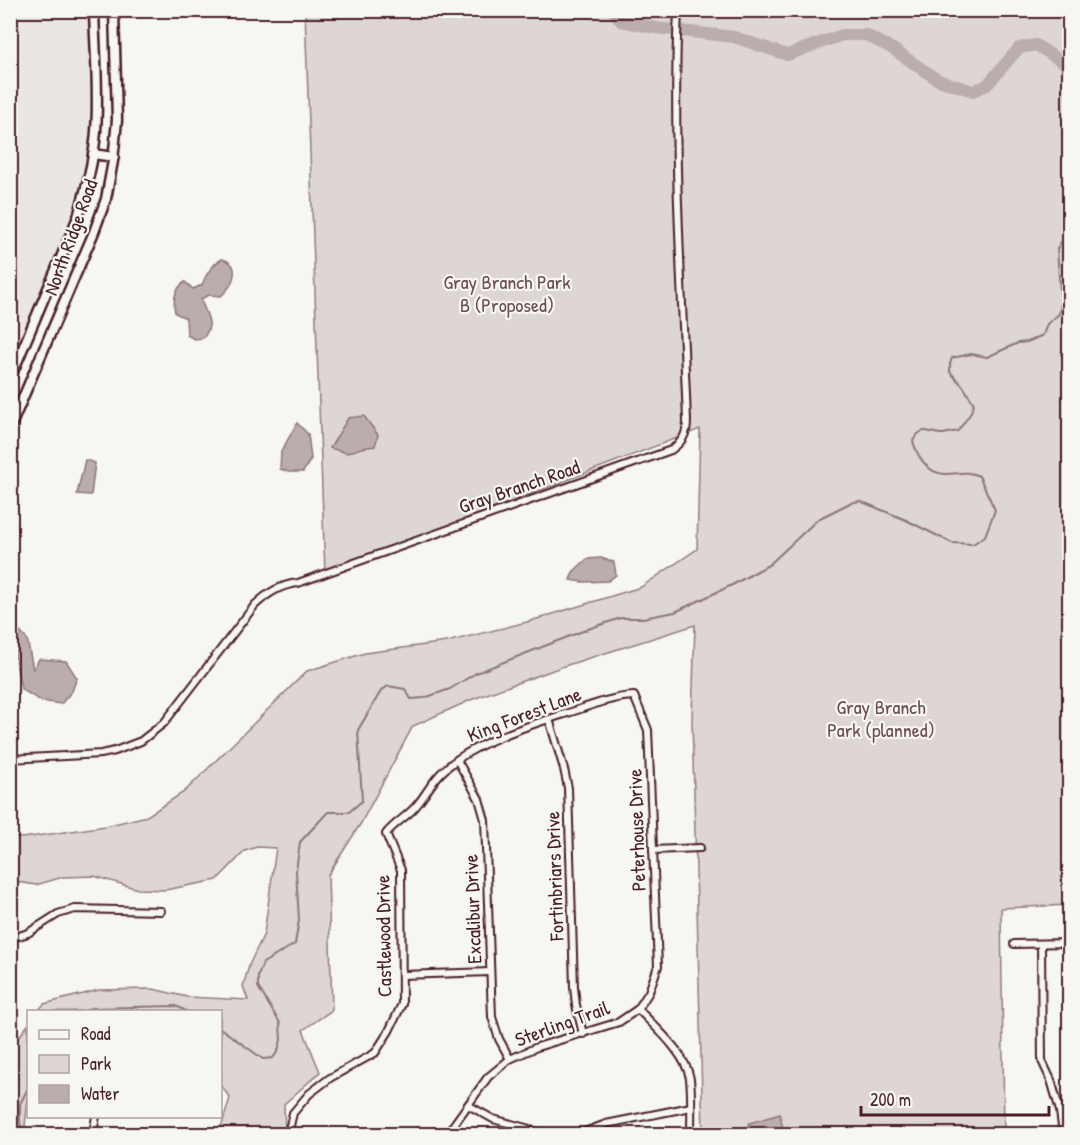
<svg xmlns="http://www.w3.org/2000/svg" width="1080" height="1145" viewBox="0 0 1080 1145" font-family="'Patrick Hand',sans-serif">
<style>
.built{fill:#e9e6e3}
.green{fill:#ddd6d5;stroke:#947a80;stroke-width:1.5}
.water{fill:#bbadae;stroke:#8e747a;stroke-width:1.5}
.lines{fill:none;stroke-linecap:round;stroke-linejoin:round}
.stream{stroke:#8e747a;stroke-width:2}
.river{stroke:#bbadae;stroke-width:12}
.street-casing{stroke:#4a1f2b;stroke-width:10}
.secondary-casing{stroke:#4a1f2b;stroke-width:13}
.street{stroke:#f6f6f2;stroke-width:6}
.secondary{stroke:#f6f6f2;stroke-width:8}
.labels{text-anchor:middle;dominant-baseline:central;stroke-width:4.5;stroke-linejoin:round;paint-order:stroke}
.street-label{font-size:20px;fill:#4a1f2b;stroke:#f6f6f2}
.park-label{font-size:20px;fill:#6f4d56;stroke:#f6f6f2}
</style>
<rect width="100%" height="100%" fill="#f6f6f2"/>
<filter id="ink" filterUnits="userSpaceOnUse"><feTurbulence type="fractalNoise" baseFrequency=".0167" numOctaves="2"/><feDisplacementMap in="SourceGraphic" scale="12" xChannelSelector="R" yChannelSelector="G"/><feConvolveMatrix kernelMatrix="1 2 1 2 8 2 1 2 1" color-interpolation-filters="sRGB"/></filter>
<g filter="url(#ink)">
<path class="built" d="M11,11H88L93,92L92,131L88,166L83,190L69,227L11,359Z"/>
<g class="green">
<path d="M305,11H1069V905L1001,908L1004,1134H703L692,719L695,625L564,666L473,699L413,726L361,823L328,875L332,1010L303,1030L320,1072L284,1104L285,1134H219L230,1098L221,1085L220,1012L38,1011L44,1004L99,990L153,989L187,997L248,1000L243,986L250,963L264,934L276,848L257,847L245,851L217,880L165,890L138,889L94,876L63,877L36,885L11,881V837L23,838L106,826L147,816L184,792L307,671L365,653L447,642L527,622L641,587L697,549L700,429L325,573Z"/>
<path d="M28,1025V1099L25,1126L28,1134H11V1054L18,1038Z"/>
</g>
<g class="water">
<path d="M222,259C243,264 233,286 221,296L209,295L201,299C205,315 216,323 203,338L194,339L187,335L186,318L175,313C173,301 174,289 185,282L193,289L202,285C205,275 213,264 222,259Z"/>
<path d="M364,416L378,435L375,446L361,448L347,453L330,448L348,418Z"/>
<path d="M297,423L308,434L311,459L303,472H289L280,469L281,452Z"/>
<path d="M85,460L95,463L91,495L77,494Z"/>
<path d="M601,558L614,562L616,575L608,581L583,582L570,580L573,572L587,559Z"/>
<path d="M18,630L27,639L33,669L39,659L66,661L77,678L72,691L61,704L41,701L21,689L13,646Z"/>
<path d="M780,1114L784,1134H745L749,1123Z"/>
</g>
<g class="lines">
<g class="stream">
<path d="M1070,207L1067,208V216L1070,218"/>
<path d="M83,1012L91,1008L176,1006L188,1012"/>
<path d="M220,1028L263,1059L273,1058L278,1051L281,1040L280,1023L258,987V976L263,963L295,944L299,920L296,871L300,842L328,812H349L362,801L358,730L381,691L388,686L405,689L411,699L424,698L450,689L476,673L588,629L621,618H643L675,612L732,585L770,564L818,519L850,503L860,501L906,520L952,543L973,544L985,536L995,510L979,476C965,470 959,474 945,474C928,474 917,456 913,441C923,423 929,435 943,434C948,433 953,432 958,431L970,414L974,404L963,386L950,372V364L952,358L971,354L987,357L1018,343L1027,342L1043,335L1047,324L1059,314L1061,305L1057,249L1060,243L1066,242L1070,244"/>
<path d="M23,1134L20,1122V1104L28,1088"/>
</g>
<path class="river" d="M613,10L621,21L656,28L734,37L787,55L842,35H866L893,49L938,80L973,91L987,85L1019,48L1036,45L1061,61L1070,62"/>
<defs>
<g id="street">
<path d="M549,719L564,769L568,788L574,987L576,1005L583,1034"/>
<path d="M10,759L101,754L115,751L141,741L164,723L255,605C268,593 280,585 298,583L671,450C682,442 687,435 687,421C682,285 672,147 678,10"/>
<path d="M457,760L479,799L485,820L492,1017L499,1039L510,1059"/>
<path d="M653,850L700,848"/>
<path d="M10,939L28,933L58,914L75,909L161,911"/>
<path d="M1014,944L1070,943"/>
<path d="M1041,944L1042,1061L1051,1080L1060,1111L1063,1134"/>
<path d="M402,975L490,972"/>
<path d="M638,1009C655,1027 686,1053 690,1079C692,1097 691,1116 691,1134"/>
<path d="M468,1105L493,1119L526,1128L541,1134"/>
<path d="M93,1134L96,1116"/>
<path d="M288,1134L293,1113L309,1094L330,1078L375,1053L389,1031L402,1004L401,870L386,834C394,823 407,817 416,806C425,796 431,783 441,773C469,744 529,725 568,713C590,706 611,697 634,696L648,730L658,966L649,992L638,1009L619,1022L537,1047L510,1059L488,1077L447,1134"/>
<path d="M579,1134L606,1124L691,1107"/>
</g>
<g id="secondary">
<path d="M93,154L114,157"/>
<path d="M10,379L78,217C86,189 94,160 96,131C99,91 95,50 94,10"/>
<path d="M10,428L94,232L106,199L113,161L117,120L114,10"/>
</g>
</defs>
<use href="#street" class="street-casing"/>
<use href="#secondary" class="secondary-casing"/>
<use href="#street" class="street"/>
<use href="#secondary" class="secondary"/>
</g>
</g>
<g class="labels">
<g class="street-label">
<text transform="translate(70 237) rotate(-70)">North Ridge Road</text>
<text transform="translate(519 486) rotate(-19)">Gray Branch Road</text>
<text transform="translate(524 714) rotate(-21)">King Forest Lane</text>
<text transform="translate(636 830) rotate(-92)">Peterhouse Drive</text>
<text transform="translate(554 876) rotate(-92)">Fortinbriars Drive</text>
<text transform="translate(472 909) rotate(-92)">Excalibur Drive</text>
<text transform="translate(383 936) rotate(-91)">Castlewood Drive</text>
<text transform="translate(562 1023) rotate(-20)">Sterling Trail</text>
</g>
<g class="park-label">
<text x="507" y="281">Gray Branch Park<tspan x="507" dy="23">B (Proposed)</tspan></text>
<text x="881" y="706">Gray Branch<tspan x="881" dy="23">Park (planned)</tspan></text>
</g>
</g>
<rect width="1080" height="1145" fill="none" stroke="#f6f6f2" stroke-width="36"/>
<rect x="18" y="18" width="1044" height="1109" fill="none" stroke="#4a1f2b" stroke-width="2" filter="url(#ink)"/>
<rect x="27" y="1010" width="195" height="108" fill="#f6f6f2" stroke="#b1a0a2" stroke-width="1.5"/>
<rect x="39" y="1030" width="30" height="9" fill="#f6f6f2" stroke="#b1a0a2" stroke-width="1.5"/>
<text x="81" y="1040" font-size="18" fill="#4a1f2b">Road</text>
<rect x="39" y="1055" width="30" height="18" fill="#ddd6d5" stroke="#b1a0a2" stroke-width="1.5"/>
<text x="81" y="1070" font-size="18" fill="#4a1f2b">Park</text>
<rect x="39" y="1085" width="30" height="18" fill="#bbadae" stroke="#b1a0a2" stroke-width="1.5"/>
<text x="81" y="1100" font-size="18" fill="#4a1f2b">Water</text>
<path d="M861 1106v9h188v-9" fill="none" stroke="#4a1f2b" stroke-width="3"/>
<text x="870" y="1106" font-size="18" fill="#4a1f2b" stroke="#f6f6f2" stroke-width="4.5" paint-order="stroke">200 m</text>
</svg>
